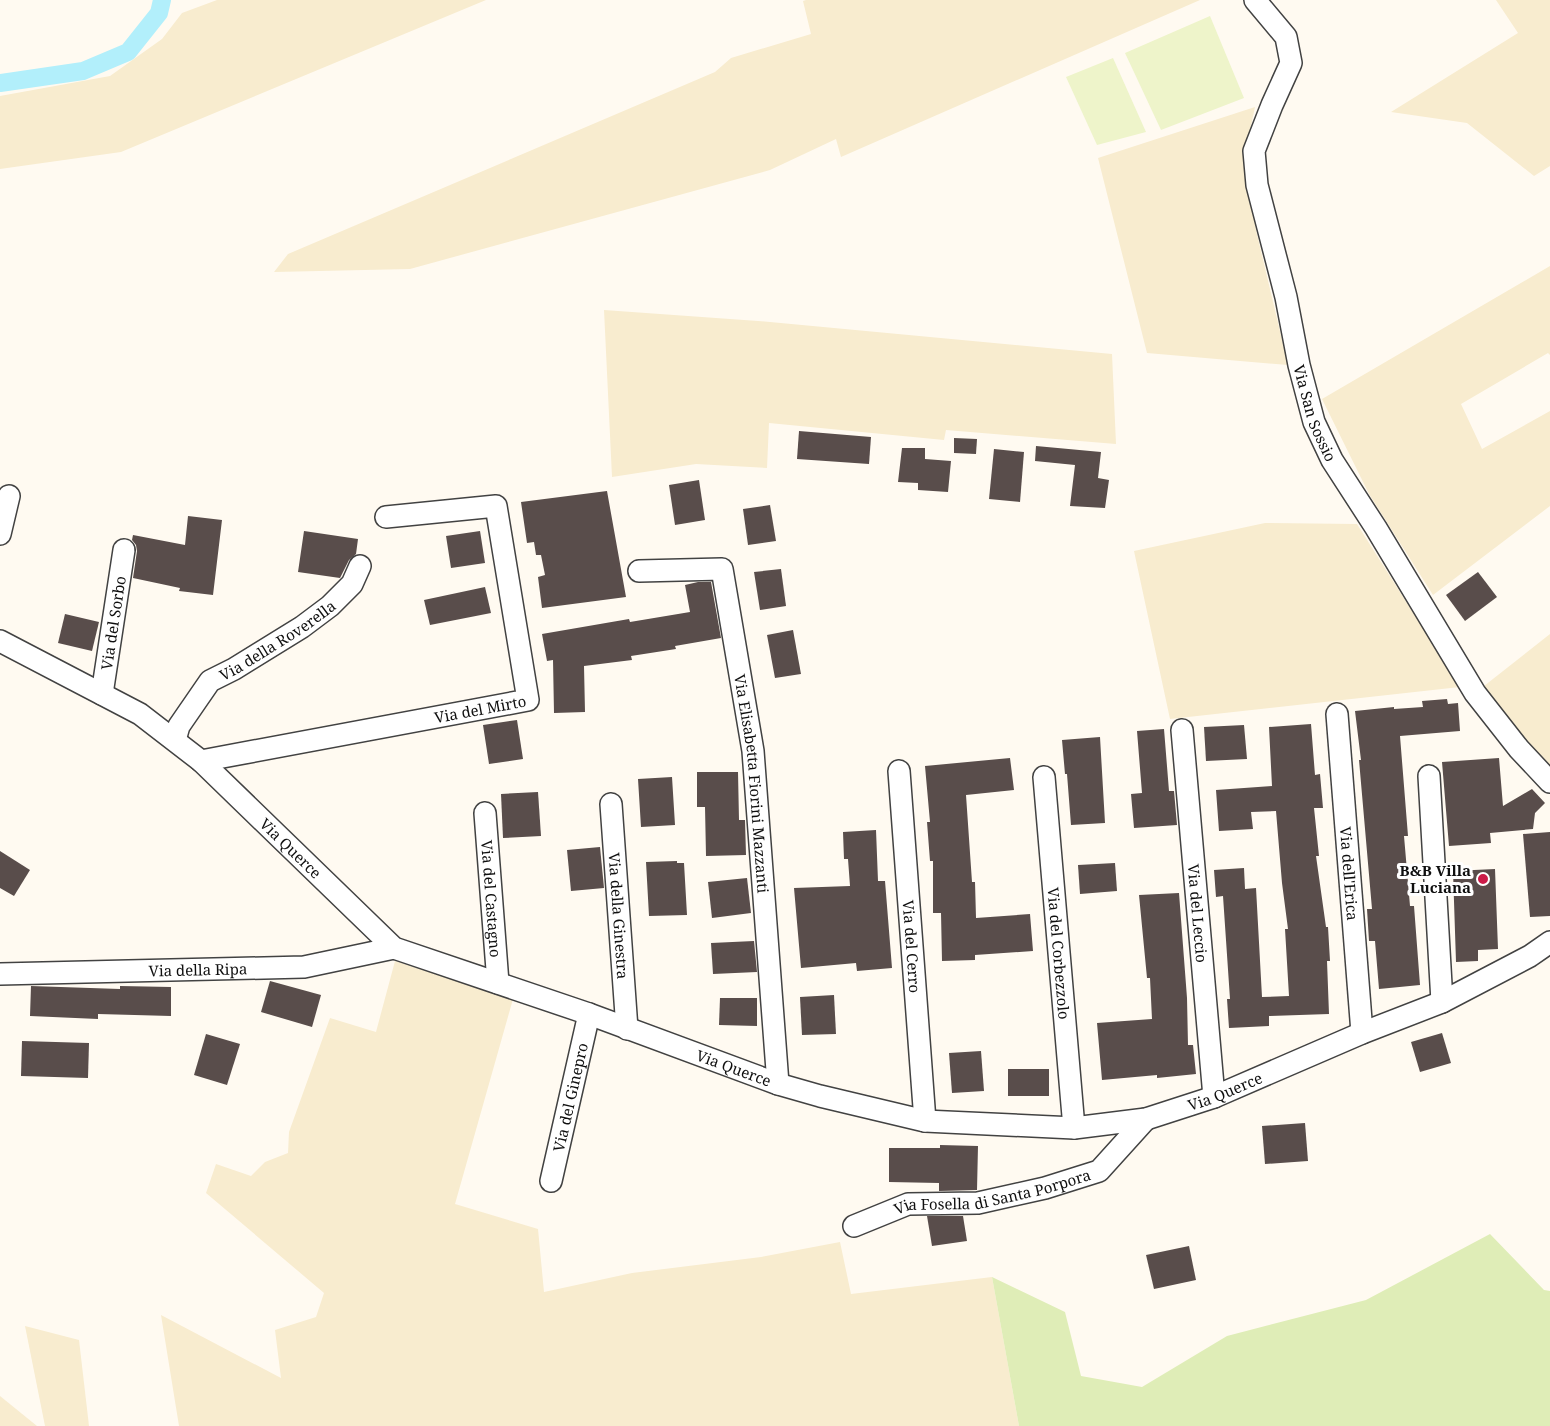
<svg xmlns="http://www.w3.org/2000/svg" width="1550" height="1426" viewBox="0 0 1550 1426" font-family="'Noto Serif',serif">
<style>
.farmland{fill:#f8eccf}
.green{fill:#dfedb7}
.pitch{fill:#eef4ca}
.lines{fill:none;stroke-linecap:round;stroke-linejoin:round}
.canal{stroke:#b2effb;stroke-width:18}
.building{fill:#594d4b}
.minor-casing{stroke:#424242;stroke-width:24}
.minor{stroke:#fff;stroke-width:21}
.poi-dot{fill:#cb1b48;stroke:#fff;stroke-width:2}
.labels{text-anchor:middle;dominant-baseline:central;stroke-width:6;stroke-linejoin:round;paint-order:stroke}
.street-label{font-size:15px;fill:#0f0f0f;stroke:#fff}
.poi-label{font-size:15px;font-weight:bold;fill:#0f0f0f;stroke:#fff;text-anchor:end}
</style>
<rect width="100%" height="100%" fill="#fffaf1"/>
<g class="farmland">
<path d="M217,0H486L121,152L0,169V96L110,76L162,39L182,13Z"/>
<path d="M806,0H1200L841,157L836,139L770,170L410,269L274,272L288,254L715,72L731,58L811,34L803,1Z"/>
<path d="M1496,0H1550V166L1534,176L1467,123L1391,112L1518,33Z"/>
<path d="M1255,107L1244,158L1256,230L1288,365L1147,353L1098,158Z"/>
<path d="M1550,266V355L1548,353L1461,404L1482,449L1550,411V506L1433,595L1369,494L1322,399Z"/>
<path d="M604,310L758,321L1112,354L1116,444L946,430L944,440L769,423L767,468L696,464L612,477Z"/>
<path d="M1265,523L1357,524L1460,687L1170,719L1134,551Z"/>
<path d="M1550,634V768L1529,744L1484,686Z"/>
<path d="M395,961L513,999L455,1204L538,1229L544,1292L632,1273L761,1257L840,1242L851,1294L992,1277L1019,1426H179L161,1315L281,1378L275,1330L316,1317L324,1293L206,1193L216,1164L251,1176L265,1162L288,1153L289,1132L330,1018L376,1032Z"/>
<path d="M25,1326L79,1340L89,1426H45Z"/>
<path d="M0,1396L37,1426H0Z"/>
</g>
<path class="green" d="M1490,1234L1544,1290L1550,1291V1426H1019L992,1277L1065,1312L1081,1376L1142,1387L1227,1336L1366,1300Z"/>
<g class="pitch">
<path d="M1210,16L1244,98L1161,130L1125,53Z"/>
<path d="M1113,58L1146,132L1097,145L1066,77Z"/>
</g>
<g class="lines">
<path class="canal" d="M0,83L83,71L128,52L159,13L162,0"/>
</g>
<g class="building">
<path d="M799,431L871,437L869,464L797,459Z"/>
<path d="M954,438L977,439L976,454L954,453Z"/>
<path d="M1036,446L1101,452L1098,478L1109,480L1105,508L1070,506L1075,465L1035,461Z"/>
<path d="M902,448H925V459L951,461L948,492L918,490V483L898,482Z"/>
<path d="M994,449L1024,452L1020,502L989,499Z"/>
<path d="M699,480L705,520L675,525L669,485Z"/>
<path d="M607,491L626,597L542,608L538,577L545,575L541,555H536L534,542L527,543L521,502Z"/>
<path d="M770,505L776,541L748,545L743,509Z"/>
<path d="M188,516L222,520L213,595L179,591L180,588L133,578L137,551L136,545L132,540L133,535L185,545Z"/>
<path d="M304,531L358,539L356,554L349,560L340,578L298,572Z"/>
<path d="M480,531L485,563L451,568L446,536Z"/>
<path d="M781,569L786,606L760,610L754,572Z"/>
<path d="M1478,572L1497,597L1465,621L1446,595Z"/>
<path d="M698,582H711L721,638L675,646L676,649L631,656L632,660L584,666L585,712L554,713L553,660L547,661L542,634L629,619L630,622L690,612L685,585Z"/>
<path d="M485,587L491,613L430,625L424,600Z"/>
<path d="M65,614L99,622L92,651L58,643Z"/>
<path d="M793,630L801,674L775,678L767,635Z"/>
<path d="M1447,699L1448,704L1458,703L1460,731L1400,736L1408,836H1404L1410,906H1414L1420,985L1379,989L1375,941H1369L1367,909H1372L1359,760H1361L1355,711L1394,707V709L1423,707L1422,701Z"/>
<path d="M517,720L523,759L489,764L483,725Z"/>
<path d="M1311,724L1315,775L1320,774L1323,808H1314L1319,856H1316L1326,927H1328L1330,961H1327L1329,1014L1269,1016V1026L1229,1028L1227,999H1230L1223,896L1216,897L1214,870L1244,868L1245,889L1256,888L1262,997L1289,996L1285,929H1288L1282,883L1276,811L1251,812L1253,829L1219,831L1216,790L1272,786L1269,727Z"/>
<path d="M1244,725L1247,759L1206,761L1204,727Z"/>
<path d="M1164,729L1169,791H1174L1177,825L1134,828L1131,794L1142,793L1137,731Z"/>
<path d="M1100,737L1105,823L1071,825L1067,774H1065L1062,740Z"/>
<path d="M1010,758L1014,790L966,795L972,882H975L976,918L1030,914L1033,951L975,955V960L942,961L941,913H933V861H930L927,822H930L925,766Z"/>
<path d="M1499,758L1503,806L1532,789L1545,803L1535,813L1533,829L1490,833L1491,843L1449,846L1442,762Z"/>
<path d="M697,772H738L739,820H745L746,855L706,856L705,807H697Z"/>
<path d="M672,777L675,825L641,827L638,779Z"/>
<path d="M538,792L541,836L503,838L501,794Z"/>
<path d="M876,830L878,881H885L892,968L857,971L856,963L801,968L794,888L850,886L848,859H844L843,832Z"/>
<path d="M1550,832V916L1530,917L1523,834Z"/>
<path d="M600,847L604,888L571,891L567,850Z"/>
<path d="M0,851L30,870L14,896L0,888Z"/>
<path d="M677,861V863H684L687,915L649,916L646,862Z"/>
<path d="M1115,863L1117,891L1080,894L1078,865Z"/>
<path d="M1495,869L1498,949L1478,950V961L1456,962L1453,871Z"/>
<path d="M747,878L751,913L712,918L708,882Z"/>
<path d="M1179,893L1187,998L1188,1045H1193L1196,1074L1157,1078V1075L1102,1080L1097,1023L1152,1019L1150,978H1147L1139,895Z"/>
<path d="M754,941L757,972L713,974L711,943Z"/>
<path d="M270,981L321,995L312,1027L261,1012Z"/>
<path d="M31,986L120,989V986L171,987V1016L98,1014V1019L30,1016Z"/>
<path d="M834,995L836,1034L802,1035L800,997Z"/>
<path d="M720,998H757V1026L719,1025Z"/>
<path d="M1442,1033L1451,1063L1420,1072L1411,1042Z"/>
<path d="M206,1034L240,1044L227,1085L194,1075Z"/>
<path d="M22,1041L89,1043L88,1078L21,1076Z"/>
<path d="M981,1051L984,1091L952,1093L949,1053Z"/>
<rect x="1008" y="1069" width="41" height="27"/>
<path d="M1305,1123L1308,1161L1265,1164L1262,1126Z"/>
<path d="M940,1145L978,1146L977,1190L939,1191V1183L889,1182V1148H940Z"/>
<path d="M927,1216H963L967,1241L932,1246Z"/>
<path d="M1189,1246L1196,1280L1154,1289L1146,1255Z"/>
</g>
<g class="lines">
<defs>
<g id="minor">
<path id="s1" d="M1255,0L1286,37L1291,63L1272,105L1254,151L1257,185L1286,297L1299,365L1314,422L1332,460L1376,528L1475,693L1519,749L1550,782"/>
<path d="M0,534L9,496"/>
<path id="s2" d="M639,571L722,569L753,751L778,1084"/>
<path id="s3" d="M0,641L140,714L201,761L394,948L589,1014L778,1084L820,1096L925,1121L1074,1128L1146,1119L1214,1097L1362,1033L1442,1002L1530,956L1550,942"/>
<path id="s4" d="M102,694L124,550"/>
<path id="s5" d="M1337,714L1362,1033"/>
<path id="s6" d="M1182,730L1214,1097"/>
<path id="s7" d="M175,740L179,726L210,681L234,669L302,627L330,606L352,584L360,566"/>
<path id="s8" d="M201,761L528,700L496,506L386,517"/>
<path id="s9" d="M899,771L925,1121"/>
<path d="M1429,776L1442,1002"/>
<path id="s10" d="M1044,777L1074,1128"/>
<path id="s11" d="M611,804L627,1029"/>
<path id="s12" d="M485,813L498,983"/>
<path id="s13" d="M0,974L304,967L394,948"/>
<path id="s14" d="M551,1181L589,1014"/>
<path id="s15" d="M854,1226L908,1204L978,1203L1045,1188L1099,1171L1146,1119"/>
</g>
</defs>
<use href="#minor" class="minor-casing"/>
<use href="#minor" class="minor"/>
</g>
<circle class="poi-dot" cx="1483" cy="879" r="6"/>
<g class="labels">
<g class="street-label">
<text stroke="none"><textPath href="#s1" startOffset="440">Via San Sossio</textPath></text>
<text stroke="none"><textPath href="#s4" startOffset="72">Via del Sorbo</textPath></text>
<text stroke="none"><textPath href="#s7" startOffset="148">Via della Roverella</textPath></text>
<text stroke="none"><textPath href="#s8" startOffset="284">Via del Mirto</textPath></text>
<text stroke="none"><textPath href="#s2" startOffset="300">Via Elisabetta Fiorini Mazzanti</textPath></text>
<text stroke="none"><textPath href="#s3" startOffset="360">Via Querce</textPath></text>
<text stroke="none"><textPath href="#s5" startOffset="160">Via dell'Erica</textPath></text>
<text stroke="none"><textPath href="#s12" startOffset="86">Via del Castagno</textPath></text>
<text stroke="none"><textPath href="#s6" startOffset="184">Via del Leccio</textPath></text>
<text stroke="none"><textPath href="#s11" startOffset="112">Via della Ginestra</textPath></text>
<text stroke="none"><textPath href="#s9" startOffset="176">Via del Cerro</textPath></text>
<text stroke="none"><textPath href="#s10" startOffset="177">Via del Corbezzolo</textPath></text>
<text stroke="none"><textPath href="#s13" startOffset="198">Via della Ripa</textPath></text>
<text stroke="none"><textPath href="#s3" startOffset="864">Via Querce</textPath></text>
<text stroke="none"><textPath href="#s3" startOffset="1368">Via Querce</textPath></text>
<text stroke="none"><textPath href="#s14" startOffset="86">Via del Ginepro</textPath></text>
<text stroke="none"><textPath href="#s15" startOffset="144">Via Fosella di Santa Porpora</textPath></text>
</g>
<g class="poi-label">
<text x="1471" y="870">B&amp;B Villa<tspan x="1471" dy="17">Luciana</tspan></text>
</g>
</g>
</svg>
